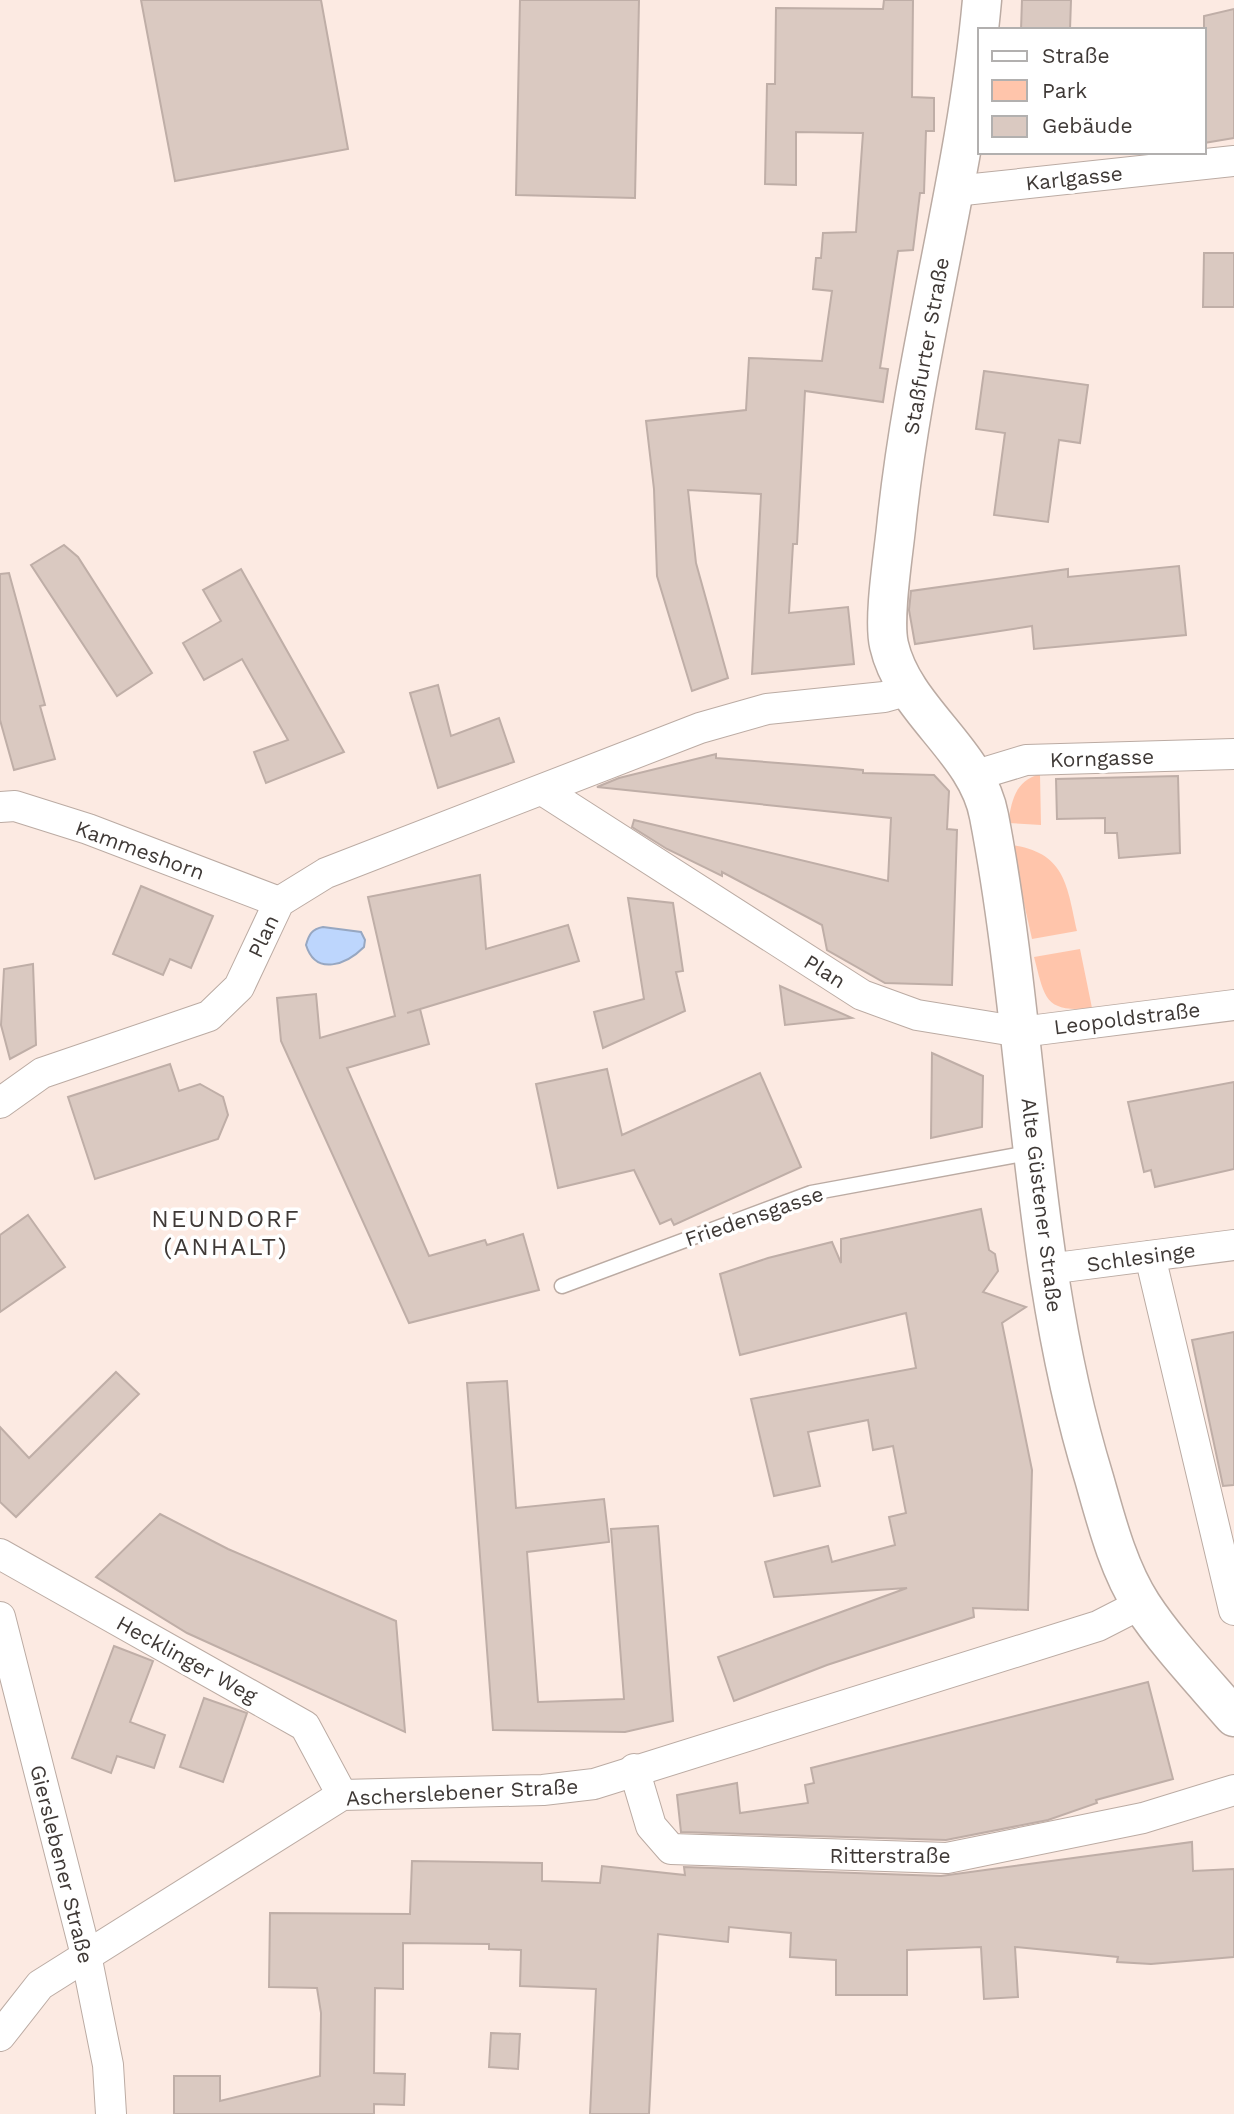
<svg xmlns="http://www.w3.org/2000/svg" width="1234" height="2114" viewBox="0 0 1234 2114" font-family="'Work Sans',sans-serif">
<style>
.green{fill:#ffc5ab}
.water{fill:#bdd6fd;stroke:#97a7c1;stroke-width:2}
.building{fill:#dac9c1;stroke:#bfaea7;stroke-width:2}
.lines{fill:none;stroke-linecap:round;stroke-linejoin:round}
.service-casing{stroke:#bbaba3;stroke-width:17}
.minor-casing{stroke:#bbaba3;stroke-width:32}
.secondary-casing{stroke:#bbaba3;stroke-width:41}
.service{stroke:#fff;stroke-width:14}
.minor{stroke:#fff;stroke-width:30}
.secondary{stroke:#fff;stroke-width:38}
.labels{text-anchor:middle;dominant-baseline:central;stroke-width:7;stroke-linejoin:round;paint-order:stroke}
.street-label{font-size:21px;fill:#3f3936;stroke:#fff}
.quarter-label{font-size:24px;letter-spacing:2px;fill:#3f3936;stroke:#fff}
</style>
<rect width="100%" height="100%" fill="#fceae2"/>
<g class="green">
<path d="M1040,774L1041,825L1008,823C1012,800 1015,781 1040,774Z"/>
<path d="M1011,845C1065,852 1067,885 1077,931L1032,939Z"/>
<path d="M1080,949L1092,1008C1044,1013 1045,998 1034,957Z"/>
</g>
<path class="water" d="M323,927L361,932L365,940L364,947C347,964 316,977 306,945C309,934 312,929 323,927Z"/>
<g class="building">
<path d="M141,0H321L348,149L175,181Z"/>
<path d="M520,0H639L635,198L516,195Z"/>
<path d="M884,0H913L912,97L934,98V131H926L924,193H920L913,250L898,251L880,368L888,369L883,402L805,391L797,544H793L789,613L848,607L854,664L752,674L761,494L688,490L696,563L728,678L692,691L657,576L654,489L646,421L746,410L749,358L822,361L832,291L813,289L816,258H821L823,233L856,232L863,133L796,132V185L765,184L767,84H775L776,8L883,9Z"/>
<path d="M1022,0H1071L1070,30H1021Z"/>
<path d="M1234,9V138L1204,143V16Z"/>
<path d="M1204,253H1234V307H1203Z"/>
<path d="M984,371L1088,385L1080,443L1059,440L1048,522L994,515L1005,433L976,429Z"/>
<path d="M64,545L78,557L152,673L117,696L31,565Z"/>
<path d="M1179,566L1186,635L1034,649L1032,626L915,644L909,610L911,591L1068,569V577Z"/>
<path d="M241,569L344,752L266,783L254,752L288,740L242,659L204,680L183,643L221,621L203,590Z"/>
<path d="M9,573L45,705L40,706L55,759L14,770L0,720V574Z"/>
<path d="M438,685L451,736L499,718L514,762L438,788L410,693Z"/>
<path d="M716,754V758L842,768L863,770V773L934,775L949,791L947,829L957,830L952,985L885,983L827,950L822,925L722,872V876L667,849L632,827L634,820L888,881L891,818L597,787L619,778Z"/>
<path d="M1178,776L1180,853L1119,858L1117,833H1105V818L1057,819L1056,779Z"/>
<path d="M480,875L486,949L568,925L579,961L407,1013L420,1009L429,1044L347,1068L429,1256L485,1240L487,1245L523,1234L539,1290L409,1323L281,1041L277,998L316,994L320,1038L395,1016L368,897Z"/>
<path d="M141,886L213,916L191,968L170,959L163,975L113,954Z"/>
<path d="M628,898L673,903L683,971L676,972L685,1011L603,1048L594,1012L644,999Z"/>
<path d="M33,964L36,1045L10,1059L1,1025L4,969Z"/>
<path d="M780,986L852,1018L785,1025Z"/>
<path d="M932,1053L983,1076L982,1127L931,1138Z"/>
<path d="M170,1064L179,1091L200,1084L223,1097L228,1115L218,1139L95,1179L68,1097Z"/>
<path d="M607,1069L622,1135L760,1073L801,1167L674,1225L671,1219L660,1224L634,1170L558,1188L536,1084Z"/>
<path d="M1234,1082V1169L1155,1187L1151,1170L1144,1172L1128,1102Z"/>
<path d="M981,1209L989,1250L995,1254L998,1271L983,1292L1026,1307L1002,1323L1032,1470L1028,1610L973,1608L974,1617L827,1665L734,1701L718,1657L907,1588L774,1597L765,1562L828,1546L832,1562L895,1545L889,1517L906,1513L893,1446L873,1450L868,1420L808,1432L820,1486L774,1496L751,1399L916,1368L906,1313L740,1355L720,1274L768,1258L832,1242L841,1263V1239Z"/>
<path d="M28,1215L65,1267L0,1312V1235Z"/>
<path d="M1234,1332V1485L1223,1486L1192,1340Z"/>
<path d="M116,1372L139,1394L16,1517L0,1502V1427L29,1458Z"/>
<path d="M507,1381L516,1508L604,1499L609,1542L527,1552L538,1702L624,1699L611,1529L658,1526L673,1721L625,1732L493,1730L467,1383Z"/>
<path d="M160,1514L228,1549L396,1621L405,1732L187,1633L96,1577Z"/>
<path d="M114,1646L153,1661L130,1722L165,1735L154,1768L117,1756L111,1773L72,1758Z"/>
<path d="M1148,1682L1173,1779L1096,1800L1097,1803L1048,1820L946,1840L681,1832L677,1795L737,1783L740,1813L808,1803L805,1785L814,1783L811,1768Z"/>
<path d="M204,1698L247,1713L223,1782L180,1767Z"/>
<path d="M1192,1842L1193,1871L1234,1869V1957L1151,1964L1117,1962L1118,1957L1015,1947L1018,1997L984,1999L981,1947L907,1950V1995H836V1960L790,1957L791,1933L729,1927L728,1942L658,1934L649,2114H590L596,1989L520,1986L521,1950L489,1949V1944L403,1943V1989L375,1988L374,2073L405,2074L404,2105L374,2104V2114H174V2076H220V2101L320,2076L321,2013L317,1988L269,1987L270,1913L410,1914L412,1861L542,1863V1881L600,1883L602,1866L685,1875L684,1867L941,1876Z"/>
<path d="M491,2033L520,2034L518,2069L489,2067Z"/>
</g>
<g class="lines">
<defs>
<path id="service" d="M562,1286L811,1193L1033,1152"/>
<g id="minor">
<path d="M955,191L1234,161"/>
<path d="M973,776L1026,760L1234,754"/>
<path d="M544,791L862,995L917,1015L1021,1032L1234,1005"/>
<path d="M0,807L15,806L88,829L279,902"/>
<path d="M0,1103L42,1073L209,1016L239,987L279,902L326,873L700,728L767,709L884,697L909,690"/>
<path d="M1150,1256L1234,1610"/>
<path d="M1048,1269L1234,1245"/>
<path d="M0,1554L305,1726L342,1795"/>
<path d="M0,1617L86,1955L108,2065L111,2114"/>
<path d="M634,1769L651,1826L671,1849L947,1858L1143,1818L1234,1790"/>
<path d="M0,2036L40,1985L342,1795L543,1790L594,1784L1098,1626L1141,1604"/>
</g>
<path id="secondary" d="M982,0C966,178 914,350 896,528C893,557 883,619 889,645C904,711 977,750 989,816C1031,1035 1028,1264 1094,1478C1106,1520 1118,1568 1142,1605C1166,1642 1205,1683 1234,1717"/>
</defs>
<use href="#service" class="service-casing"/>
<use href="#minor" class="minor-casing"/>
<use href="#secondary" class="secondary-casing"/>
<use href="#service" class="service"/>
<use href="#minor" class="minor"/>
<use href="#secondary" class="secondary"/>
</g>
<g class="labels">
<g class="street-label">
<text transform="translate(1074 178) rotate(-6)">Karlgasse</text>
<text transform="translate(926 346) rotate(-80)">Staßfurter Straße</text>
<text transform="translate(1102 758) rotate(-2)">Korngasse</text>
<text transform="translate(140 850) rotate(20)">Kammeshorn</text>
<text transform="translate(263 936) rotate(-65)">Plan</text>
<text transform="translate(825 971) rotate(32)">Plan</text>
<text transform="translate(1127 1018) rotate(-7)">Leopoldstraße</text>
<text transform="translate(1042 1205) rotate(83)">Alte Güstener Straße</text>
<text transform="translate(754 1216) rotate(-19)">Friedensgasse</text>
<text transform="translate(1141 1257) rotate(-8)">Schlesinge</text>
<text transform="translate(187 1659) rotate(29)">Hecklinger Weg</text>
<text transform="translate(462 1792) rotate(-3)">Ascherslebener Straße</text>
<text x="890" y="1855">Ritterstraße</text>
<text transform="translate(62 1864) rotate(76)">Gierslebener Straße</text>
</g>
<g class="quarter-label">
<text x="226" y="1219">NEUNDORF<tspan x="226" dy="28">(ANHALT)</tspan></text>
</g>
</g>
<rect x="978" y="28" width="228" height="126" fill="#ffffff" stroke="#b2b0af" stroke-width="2"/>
<rect x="992" y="51" width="35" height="10" fill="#ffffff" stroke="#b2b0af" stroke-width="2"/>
<text x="1042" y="63" font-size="21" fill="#3f3936">Straße</text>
<rect x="992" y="80" width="35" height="21" fill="#ffc5ab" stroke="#b2b0af" stroke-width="2"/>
<text x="1042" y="98" font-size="21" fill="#3f3936">Park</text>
<rect x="992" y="116" width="35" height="21" fill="#dac9c1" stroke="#b2b0af" stroke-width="2"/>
<text x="1042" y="133" font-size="21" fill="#3f3936">Gebäude</text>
</svg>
